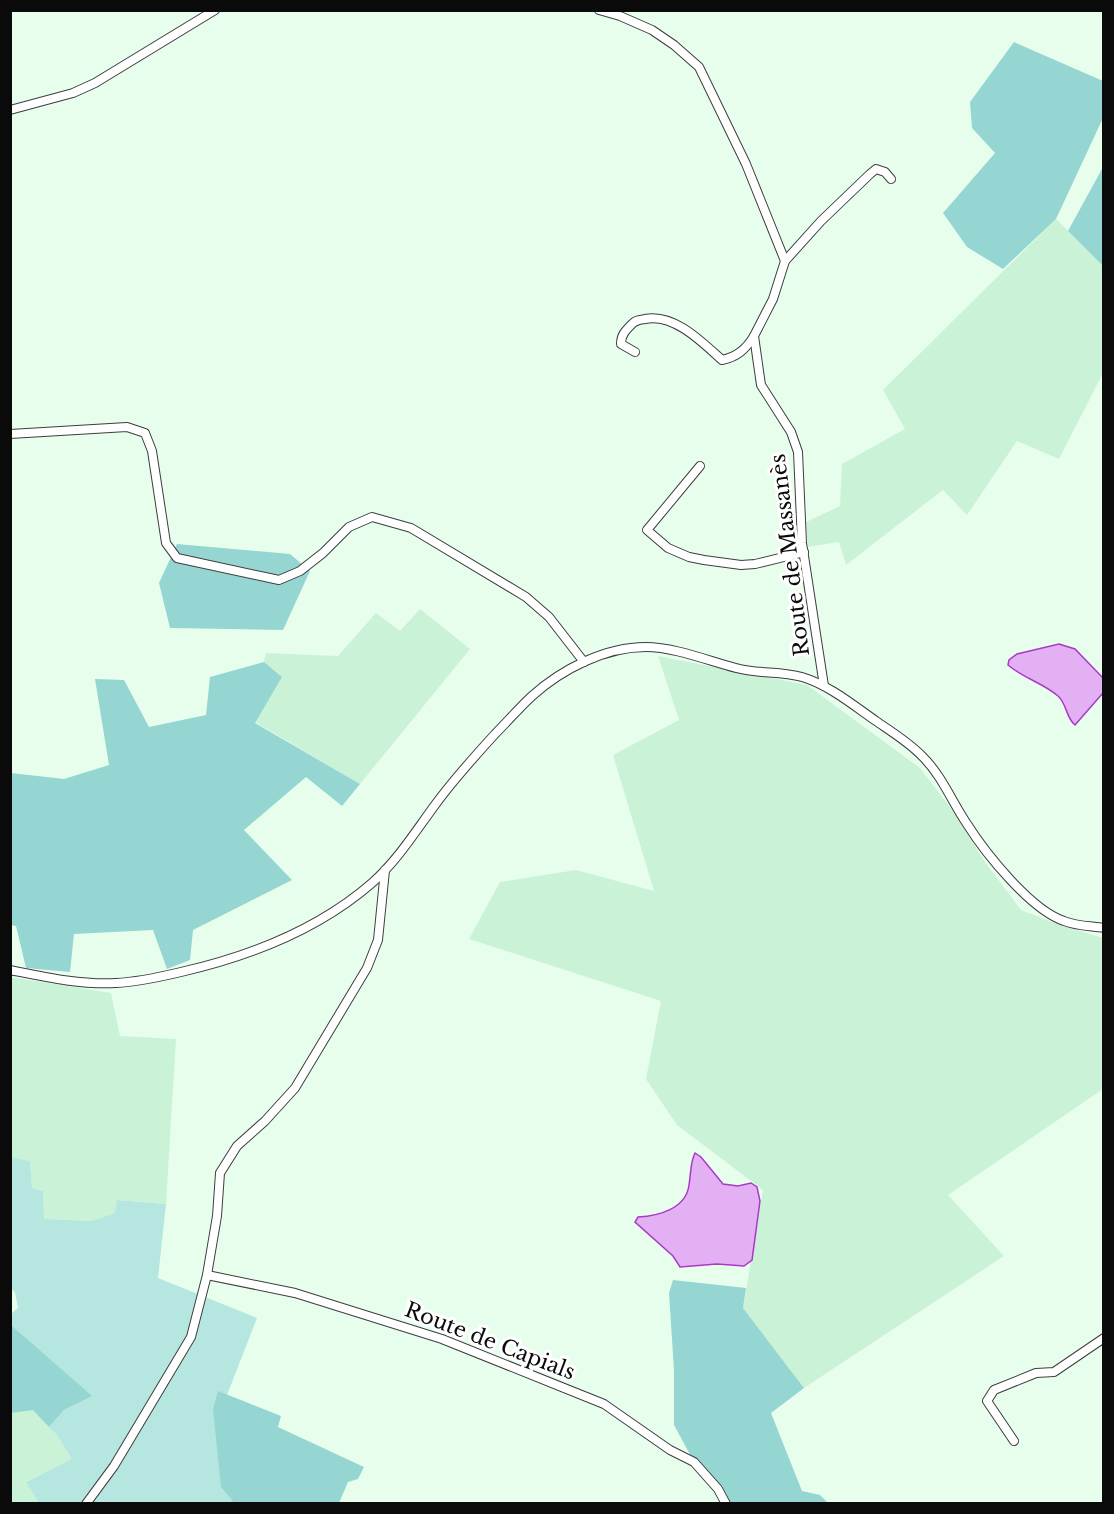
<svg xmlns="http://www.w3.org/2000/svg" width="1114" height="1514" viewBox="0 0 1114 1514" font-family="'Libre Baskerville',serif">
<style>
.farmland{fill:#caf2d7}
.green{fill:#b5e6e0}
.forest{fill:#95d6d2}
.water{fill:#e3b0f3;stroke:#aa3ac6;stroke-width:1.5}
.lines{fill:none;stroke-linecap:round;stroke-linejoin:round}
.minor-casing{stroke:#3d3d3d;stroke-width:10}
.minor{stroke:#fff;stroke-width:8}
.labels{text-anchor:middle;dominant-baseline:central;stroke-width:6;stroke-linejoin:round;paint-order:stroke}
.street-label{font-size:21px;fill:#0a0a0a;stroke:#fff}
</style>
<rect width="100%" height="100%" fill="#e8feed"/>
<g class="farmland">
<path d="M1056,219L1103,266V373L1059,459L1017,441L967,515L943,490L846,565L839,542L808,547L806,522L840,506L842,464L905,429L883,390Z"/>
<path d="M420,609L470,649L360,784L255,722L282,677L264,662L266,653L338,656L376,613L400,631Z"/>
<path d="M658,656L807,685L920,768L952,810L985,862L1021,910L1063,926L1103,938V1089L948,1195L1004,1256L804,1388L743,1308L763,1190L677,1125L646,1079L661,1001L469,939L500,882L576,870L654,891L613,755L679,720Z"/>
<path d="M10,977L111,993L120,1036L176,1039L166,1204L118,1200L116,1213L92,1221L44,1219L43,1191L32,1188L30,1161L11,1157Z"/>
<path d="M33,1409L57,1435L73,1459L27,1481L39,1503L11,1504V1413Z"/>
</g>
<path class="green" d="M11,1157L30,1161L32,1188L43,1191L44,1219L92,1221L115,1213L117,1200L166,1204L158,1278L257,1318L227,1395L218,1392L234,1501L228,1504L39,1503L26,1482L72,1459L57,1435L49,1427L64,1410L91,1396L11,1325V1314L18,1308L15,1292L10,1288Z"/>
<g class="forest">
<path d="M1014,42L1103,81V118L1056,219L1003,269L967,247L943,213L995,153L972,128L970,102Z"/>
<path d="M1103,167V266L1068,231Z"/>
<path d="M177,544L290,554L310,571L283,630L170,628L159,583Z"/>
<path d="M264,662L282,677L255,723L360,784L342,806L306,777L244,830L292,880L193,930L190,960L167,969L153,930L74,934L70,972L26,968L16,926L11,925V773L64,779L109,765L95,679L124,680L149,727L206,715L210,677Z"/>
<path d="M673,1280L746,1288L743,1308L804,1388L771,1413L802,1491L820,1495L828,1503H726L694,1462L674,1425V1370L669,1293Z"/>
<path d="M11,1325L92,1396L64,1410L49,1427L33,1410L11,1413Z"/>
<path d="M218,1391L281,1416L278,1427L364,1467L358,1479L348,1482L339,1503H228L233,1501L221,1487L213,1409Z"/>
</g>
<g class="water">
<path d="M1059,644L1075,649L1103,678V693L1075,725C1066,718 1067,704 1058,696C1043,683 1023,678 1008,665L1009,660L1017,654Z"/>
<path d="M695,1153L701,1157L723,1184L738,1186L751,1183L757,1187L760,1201L752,1260L744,1266L717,1264L680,1267L673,1256L635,1222L638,1217C658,1216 686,1209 689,1185C691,1174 690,1163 695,1153Z"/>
</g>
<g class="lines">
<defs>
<g id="minor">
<path d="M599,10L620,16L652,30L674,45L699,67L746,164L785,261L773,299L754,336L761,385L791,432L798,452L802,543L824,686"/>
<path d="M10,110L73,93L95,83L215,10"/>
<path d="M785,261L821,221L870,174L876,169L885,172L891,179"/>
<path d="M635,352L621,344C621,335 625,331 632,324C636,320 639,320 645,319C674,313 702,342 722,360C737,357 746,349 754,336"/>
<path d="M10,434L127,427L145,433L152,451L166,543L177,558L279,580L300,571L323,553L349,527L372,517L411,528L526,597L549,617L584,662"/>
<path d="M700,466L647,530L668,548L689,557L704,560L741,565L755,564L804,552"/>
<path d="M10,970C45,977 81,985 116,983C138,982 160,977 181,972C251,956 318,930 372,883C397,861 415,832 435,805C453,780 474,757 495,734C507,722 519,708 532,696C562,669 605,647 646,647C674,647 709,661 736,668C758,674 780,671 802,677C829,685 853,705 876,721C892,732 910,743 923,757C942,776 952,802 967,824C986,854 1031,910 1064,921C1076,926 1091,926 1104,928"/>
<path d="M207,1275L295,1293L442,1339L604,1404L670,1450L694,1462L718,1489L726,1504"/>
<path d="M1014,1441L987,1401L994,1390L1036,1373L1054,1372L1104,1338"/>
<path d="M86,1504L114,1466L191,1337L207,1275L217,1216L220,1173L237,1146L265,1121L295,1088L367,968L378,940L385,870"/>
</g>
</defs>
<use href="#minor" class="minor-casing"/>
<use href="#minor" class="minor"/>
</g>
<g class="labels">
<g class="street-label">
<text transform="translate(790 555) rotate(-97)">Route de Massanès</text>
<text transform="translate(490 1341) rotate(21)">Route de Capials</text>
</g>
</g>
<rect width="1114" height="1514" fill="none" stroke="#0a0a0a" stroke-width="24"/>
</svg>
